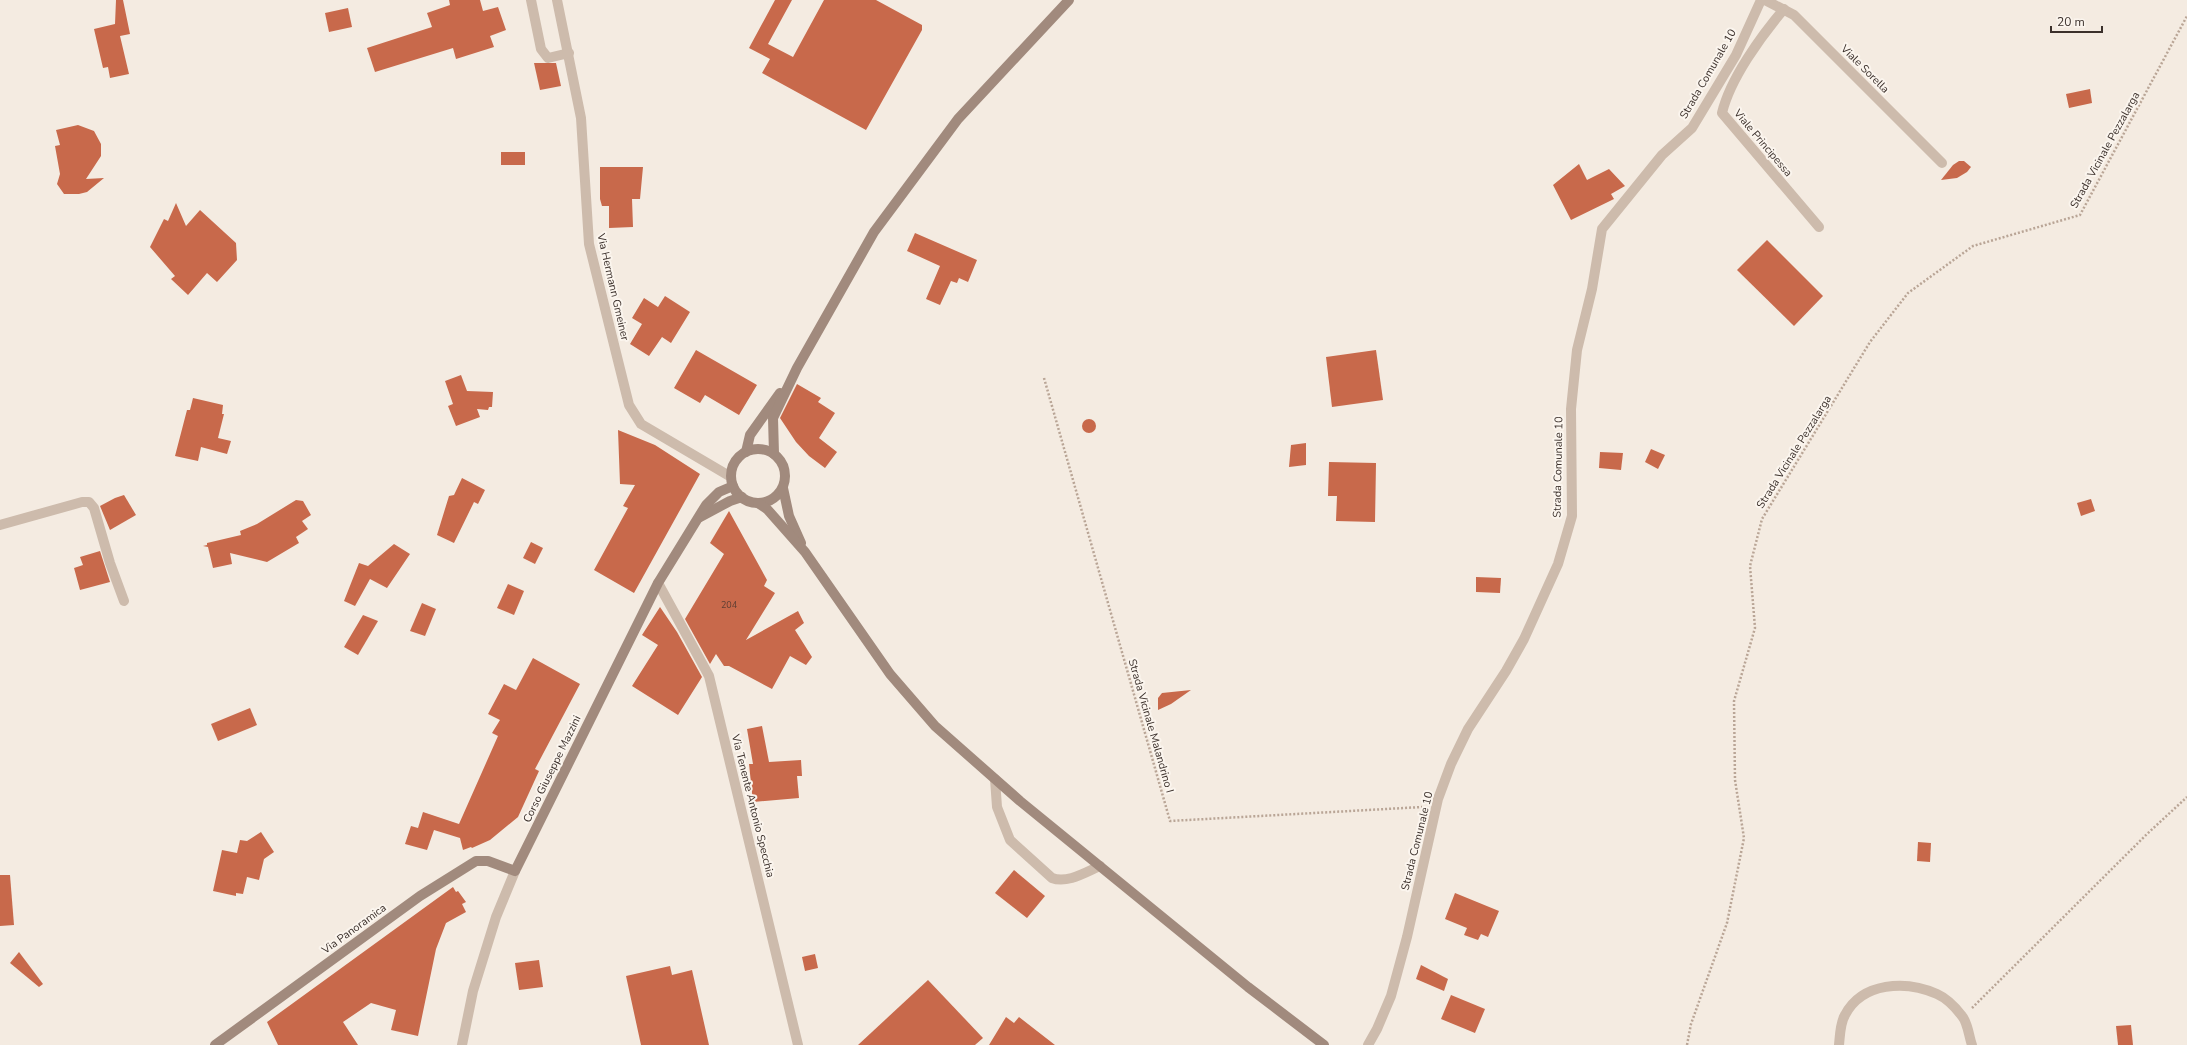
<svg xmlns="http://www.w3.org/2000/svg" width="2187" height="1045" viewBox="0 0 2187 1045" font-family="'Nunito Sans',sans-serif">
<style>
.building{fill:#c8694b}
.lines{fill:none;stroke-linecap:round;stroke-linejoin:round}
.path{stroke:#b9a596;stroke-width:2.5;stroke-dasharray:2 2;stroke-linecap:butt}
.service{stroke:#cdbbac;stroke-width:10}
.minor{stroke:#cdbbac;stroke-width:10}
.tertiary{stroke:#cdbbac;stroke-width:10}
.secondary{stroke:#a18a7d;stroke-width:10}
.labels{text-anchor:middle;dominant-baseline:central;stroke-width:4;stroke-linejoin:round;paint-order:stroke}
.number-label{font-size:9px;fill:#5e3e33}
.street-label{font-size:11px;fill:#3b302b;stroke:#fbf5ee}
</style>
<rect width="100%" height="100%" fill="#f4ebe1"/>
<g class="building">
<path d="M116,0H123L130,34L120,36L129,74L110,78L108,67L103,68L94,29L115,24Z"/>
<path d="M449,0H480L483,11L498,7L506,30L490,36L494,47L456,59L453,48L375,72L367,48L432,27L427,13L450,5Z"/>
<path d="M775,0H792L768,44L793,57L824,0H876L922,25V30L866,130L762,73L770,59L749,48Z"/>
<path d="M348,8L352,27L329,32L325,13Z"/>
<path d="M534,63H556L561,86L540,90Z"/>
<path d="M2090,89L2092,103L2069,108L2066,94Z"/>
<path d="M78,125L94,131L101,144V156L86,179L104,178L87,192L79,194H64L57,184L60,174L55,146L60,145L56,130Z"/>
<rect x="501" y="152" width="24" height="13"/>
<path d="M1959,161H1964L1971,167L1967,172L1957,178L1941,180L1953,165Z"/>
<path d="M1579,164L1587,180L1609,169L1625,186L1611,194L1614,199L1571,220L1553,185Z"/>
<path d="M600,167H643L640,199H632L633,227L609,228V206H602L600,199Z"/>
<path d="M176,203L186,226L200,210L236,243L237,260L217,282L207,273L188,295L171,279L175,276L150,247L164,219L168,221Z"/>
<path d="M915,233L977,260L968,282L959,278L957,283L951,281L940,305L926,299L940,266L907,251Z"/>
<path d="M1767,240L1823,296L1794,326L1737,270Z"/>
<path d="M665,296L690,312L671,343L662,337L649,356L630,344L642,324L632,318L644,298L658,307Z"/>
<path d="M696,350L757,385L739,415L705,395L700,403L674,388Z"/>
<path d="M1376,350L1383,400L1332,407L1326,357Z"/>
<path d="M461,375L467,391L493,392L492,407H489L488,410L477,409L480,417L456,426L448,406L453,404L445,381Z"/>
<path d="M797,384L821,398L818,402L835,413L819,438L837,452L825,468L809,456L796,442L780,418Z"/>
<path d="M193,398L223,405L222,414H224L218,438L231,441L227,454L201,447L198,461L175,456L187,410H190Z"/>
<circle cx="1089" cy="426" r="7"/>
<path d="M618,430L655,445L700,474L634,593L594,570L628,508L623,506L635,485L620,484Z"/>
<path d="M1306,443V465L1289,467L1291,445Z"/>
<path d="M1651,449L1665,455L1658,469L1645,462Z"/>
<path d="M1600,452L1623,453L1621,470L1599,468Z"/>
<path d="M1329,462L1376,463L1375,522L1336,521L1337,496H1328Z"/>
<path d="M462,478L485,490L478,504L474,502L454,543L437,535L449,496L454,495Z"/>
<path d="M124,495L136,515L110,530L100,506L115,498Z"/>
<path d="M2091,499L2095,511L2081,516L2077,503Z"/>
<path d="M296,500L303,501L311,515L302,521L308,529L296,537L299,543L267,562L230,553L232,564L213,568L208,547L203,546L207,545V543L241,535L240,531L257,524Z"/>
<path d="M729,511L767,580L764,586L775,593L746,640L798,611L804,623L795,630L812,657L806,665L790,656L772,689L729,666H724L716,654L710,664L685,619L724,554L710,543Z"/>
<path d="M531,542L543,548L535,564L523,558Z"/>
<path d="M394,544L410,554L387,588L370,579L355,606L344,601L359,563L368,566Z"/>
<path d="M100,551L110,582L80,590L74,568L83,565L80,557Z"/>
<path d="M1476,577L1501,578L1500,593L1476,592Z"/>
<path d="M508,584L524,591L514,615L497,608Z"/>
<path d="M422,603L436,609L425,636L410,631Z"/>
<path d="M660,607L677,632L702,677L678,715L632,686L658,645L642,635Z"/>
<path d="M363,615L378,621L358,655L344,647Z"/>
<path d="M533,658L580,684L535,769L539,771L518,817L490,840L472,848L471,847L463,850L460,838L434,830L427,850L405,844L411,826L418,828L423,812L459,824L498,736L492,733L500,720L488,714L504,684L516,690Z"/>
<path d="M1191,690L1171,704L1158,710V698L1162,693Z"/>
<path d="M250,708L257,725L218,741L211,724Z"/>
<path d="M762,726L769,762L801,760L802,776H797L799,798L753,802L749,764H753L747,729Z"/>
<path d="M261,832L274,852L264,859L259,880L247,877L243,894L236,893V896L213,891L222,850L237,853L240,840L247,841Z"/>
<path d="M1918,842L1931,843L1930,862L1917,861Z"/>
<path d="M1014,870L1045,896L1027,918L995,893Z"/>
<path d="M0,875H10L14,925L0,926Z"/>
<path d="M453,887L456,892L458,891L466,902L462,904L466,912L446,923L436,949L418,1036L391,1030L396,1010L371,1003L343,1022L358,1045H278L267,1022Z"/>
<path d="M1455,893L1499,911L1488,937L1481,934L1478,940L1464,935L1467,928L1445,919Z"/>
<path d="M19,952L43,984L39,987L10,963Z"/>
<path d="M815,954L818,968L805,971L802,957Z"/>
<path d="M539,960L543,987L519,990L515,963Z"/>
<path d="M1421,965L1448,979L1444,991L1416,979Z"/>
<path d="M670,966L672,975L692,970L709,1045H641L626,976Z"/>
<path d="M928,980L983,1038L975,1045H858Z"/>
<path d="M1451,995L1485,1009L1475,1033L1441,1019Z"/>
<path d="M1006,1017L1014,1023L1019,1017L1055,1045H989Z"/>
<path d="M2131,1025L2133,1045H2118L2116,1026Z"/>
</g>
<g class="lines">
<g class="path">
<path d="M1044,378L1170,821L1422,807"/>
<path d="M1972,1008L2147,834L2187,797"/>
<path d="M1687,1045L1691,1024L1727,923L1744,838L1735,780L1734,701L1755,628L1750,566L1762,519L1870,342L1908,293L1973,246L2080,215L2187,16"/>
</g>
<g class="service">
<path d="M531,0L541,49L548,58L569,53"/>
<path d="M1765,0L1794,15L1942,163"/>
<path d="M1784,9C1761,36 1730,79 1722,113L1819,227"/>
<path d="M995,779L997,807L1010,840L1052,878C1067,884 1086,872 1100,866"/>
</g>
<g class="minor">
<path d="M557,0L581,118L589,244L629,405L641,424L731,477"/>
<path d="M0,525L82,502H89L94,508L110,563L124,601"/>
<path d="M1368,1045L1377,1029L1391,996L1407,937L1438,799L1451,764L1468,729L1506,671L1524,639L1558,564L1572,516L1571,409L1577,350L1592,289L1602,229L1662,155L1692,128L1736,55L1761,0"/>
<path d="M1839,1045C1840,1036 1840,1023 1845,1015C1862,982 1906,980 1937,994C1946,998 1956,1008 1962,1016C1968,1023 1969,1037 1972,1045"/>
</g>
<g class="tertiary">
<path d="M658,583L709,676L798,1045"/>
<path d="M462,1045L473,991L496,917L515,871"/>
</g>
<g class="secondary">
<circle cx="758" cy="476" r="27"/>
<path d="M746,452L750,435L780,393"/>
<path d="M774,454L773,418L797,368L874,232L958,119L1069,0"/>
<path d="M783,488L789,516L801,543"/>
<path d="M758,503L767,509L805,552L890,674L935,726L1020,801L1248,987L1324,1045"/>
<path d="M700,517L730,501L742,497"/>
<path d="M215,1045L420,896L476,861H488L515,871L658,583L706,505L719,492L733,486"/>
</g>
</g>
<g class="labels">
<g class="number-label">
<text x="729" y="605">204</text>
</g>
<g class="street-label">
<text transform="translate(1865 69) rotate(45)">Viale Sorella</text>
<text transform="translate(1708 74) rotate(-60)">Strada Comunale 10</text>
<text transform="translate(1763 143) rotate(50)">Viale Principessa</text>
<text transform="translate(2105 150) rotate(-61)">Strada Vicinale Pezzalarga</text>
<text transform="translate(613 287) rotate(77)">Via Hermann Gmeiner</text>
<text transform="translate(1794 452) rotate(-58)">Strada Vicinale Pezzalarga</text>
<text transform="translate(1558 467) rotate(-89)">Strada Comunale 10</text>
<text transform="translate(1151 726) rotate(74)">Strada Vicinale Malandrino I</text>
<text transform="translate(552 769) rotate(-64)">Corso Giuseppe Mazzini</text>
<text transform="translate(753 806) rotate(76)">Via Tenente Antonio Specchia</text>
<text transform="translate(1417 841) rotate(-76)">Strada Comunale 10</text>
<text transform="translate(354 929) rotate(-36)">Via Panoramica</text>
</g>
</g>
<path d="M2051 26v6h51v-6" fill="none" stroke="#3b302b" stroke-width="2"/>
<text x="2057" y="26" font-size="12" fill="#3b302b" stroke="#fbf5ee" stroke-width="3" paint-order="stroke">20 m</text>
</svg>
